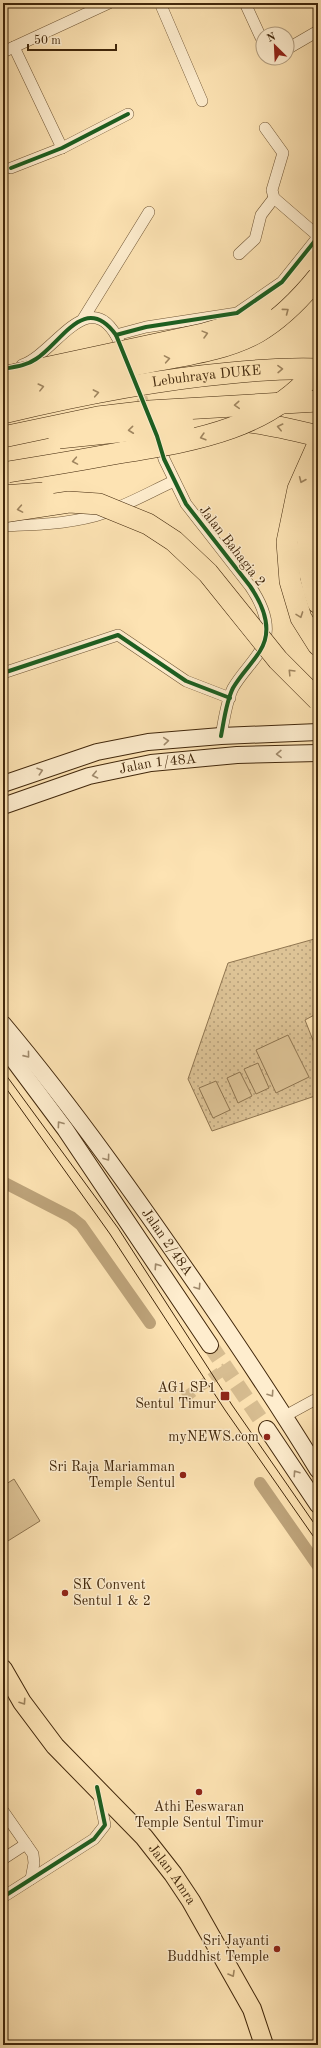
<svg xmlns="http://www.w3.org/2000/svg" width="321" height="2048" viewBox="0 0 321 2048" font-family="'Old Standard TT',serif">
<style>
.grass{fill:url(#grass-dots);stroke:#8f7550}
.garden{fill:#ddc396;stroke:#8f7550}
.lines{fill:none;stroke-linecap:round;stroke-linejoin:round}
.canal{stroke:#bda37a;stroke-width:12}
.street-tunnel{stroke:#d7bd91;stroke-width:11;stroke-dasharray:11 5.5;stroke-linecap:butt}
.secondary-tunnel{stroke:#d7bd91;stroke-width:16;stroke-dasharray:16 8;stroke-linecap:butt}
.street-casing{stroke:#705635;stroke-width:12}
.secondary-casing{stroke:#41270b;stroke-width:18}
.primary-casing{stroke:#41270b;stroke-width:20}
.highway-casing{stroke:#41270b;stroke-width:22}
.street{stroke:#feedce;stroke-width:11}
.secondary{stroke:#feedce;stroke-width:16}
.primary{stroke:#fde3b3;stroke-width:18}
.highway{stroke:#fde3b3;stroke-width:21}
.tram{stroke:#41270b;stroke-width:1}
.highway-bridge-casing{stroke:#41270b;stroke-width:22;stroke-linecap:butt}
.highway-bridge{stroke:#fde3b3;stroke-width:21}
.cycleway-casing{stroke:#feedce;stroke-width:6}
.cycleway{stroke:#1b5e20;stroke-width:4}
.oneway{stroke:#9f855f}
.oneway2{stroke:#a08a6c}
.poi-dot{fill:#8f2418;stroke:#feedce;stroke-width:1.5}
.labels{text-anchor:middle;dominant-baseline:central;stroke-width:3;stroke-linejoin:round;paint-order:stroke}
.street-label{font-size:14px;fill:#41270b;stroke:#feedce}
.poi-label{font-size:14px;fill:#41270b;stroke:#feedce;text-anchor:end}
</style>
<defs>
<pattern id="grass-dots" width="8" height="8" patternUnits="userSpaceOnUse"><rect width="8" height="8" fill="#ddc396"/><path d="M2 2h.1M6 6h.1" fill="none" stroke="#b59e79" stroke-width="1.8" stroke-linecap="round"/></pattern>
</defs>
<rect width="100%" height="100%" fill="#fde3b3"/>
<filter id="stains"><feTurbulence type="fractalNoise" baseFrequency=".005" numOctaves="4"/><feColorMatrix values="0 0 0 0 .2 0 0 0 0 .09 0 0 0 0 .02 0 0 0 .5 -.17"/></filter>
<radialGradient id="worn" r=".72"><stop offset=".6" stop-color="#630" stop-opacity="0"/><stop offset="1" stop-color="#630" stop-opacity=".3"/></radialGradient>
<path class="grass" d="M318,938V1013L305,1020L318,1053V1095L212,1131L188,1079L228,963Z"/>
<g class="garden">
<path d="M288,1035L309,1077L276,1093L256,1050Z"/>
<path d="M258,1063L269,1088L256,1094L244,1069Z"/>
<path d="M240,1072L252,1096L238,1103L227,1078Z"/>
<path d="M216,1081L230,1110L213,1118L199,1088Z"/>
<path d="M14,1479L40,1521L3,1544V1486Z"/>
</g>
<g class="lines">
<g class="canal">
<path d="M3,1182L71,1217L81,1225L150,1323"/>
<path d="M260,1483L318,1566"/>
</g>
<g class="street-tunnel">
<path d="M136,382L148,414"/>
<path d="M184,1398L226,1368"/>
</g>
<path class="secondary-tunnel" d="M210,1345L267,1429"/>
<defs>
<g id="street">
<path d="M160,3L202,101"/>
<path d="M245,3L263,42"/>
<path d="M14,47L62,148"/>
<path d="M287,49L318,31"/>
<path d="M3,52L109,3"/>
<path d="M265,128L283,153L272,190L274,198L318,236"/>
<path d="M11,168L62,148L128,114"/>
<path d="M239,254L255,239L261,215L274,198"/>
<path d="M83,319L149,212"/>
<path d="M116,335L146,327L237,313L282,282L318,237"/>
<path d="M22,365C55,354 90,281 119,341"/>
<path d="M159,442L164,459L186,504L250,586C263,605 274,629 260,651C252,664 241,674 233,688C226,702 224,721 221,736"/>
<path d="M3,526C34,525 65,524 95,516C122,508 148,493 174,481"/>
<path d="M3,673L118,635L186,681L230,698"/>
<path d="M285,1416L318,1398"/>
<path d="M3,1811L33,1854L34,1863L31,1879"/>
<path d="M3,1859L26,1844"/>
<path d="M3,1897L94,1839L105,1825L98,1792"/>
</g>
<g id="secondary">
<path d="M3,784L97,752L148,742L221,736L318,732"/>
<path id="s1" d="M3,806L89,776L151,763L237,755L318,753"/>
<path id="s2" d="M3,1024C76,1111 141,1204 205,1297C244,1354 282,1411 318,1470"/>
<path d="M3,1046L65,1129L210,1345"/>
<path d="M267,1429L318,1505"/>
</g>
<g id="primary">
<path id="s3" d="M3,1669L22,1702L55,1746L144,1837L173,1874L191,1901L252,2009L264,2045"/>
</g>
<g id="highway">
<path d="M261,312L295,284L318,259"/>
<path d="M184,425C230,414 273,425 318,436"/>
<path d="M318,444L298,489L287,542L290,581L301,618L318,645"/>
<path d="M318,488C305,529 303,562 318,603"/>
</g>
</defs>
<use href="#street" class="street-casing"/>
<use href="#secondary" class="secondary-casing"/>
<use href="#primary" class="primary-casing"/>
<use href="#highway" class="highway-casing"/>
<use href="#street" class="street"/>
<use href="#secondary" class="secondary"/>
<use href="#primary" class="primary"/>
<use href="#highway" class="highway"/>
<g class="tram">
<path d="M3,1071L118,1228L232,1405L318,1529"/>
<path d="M3,1084L110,1234L225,1410L318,1543"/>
</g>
<defs>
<g id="highway-bridge">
<path d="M3,377L203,334L237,324L261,312"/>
<path d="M3,397C51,383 101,371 150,362C186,355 226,350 258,332C282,318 301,298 318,277"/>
<path id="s4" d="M3,413C78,395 153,380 230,373C259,370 289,368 318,369"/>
<path d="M3,437L98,417L149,411L318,401"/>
<path d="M59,438L184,425"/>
<path d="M8,472C45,466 82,460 119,453C191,441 270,430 318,368"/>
<path d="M3,496L43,493"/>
<path d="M3,512L69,502L99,504L148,524L174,541L208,573L278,660L318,700"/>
</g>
</defs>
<use href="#highway-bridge" class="highway-bridge-casing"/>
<use href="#highway-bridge" class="highway-bridge"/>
<defs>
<g id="cycleway">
<path d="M11,168L62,148L128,114"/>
<path d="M116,335L146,327L237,313L282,282L318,237"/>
<path d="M3,369C14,367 26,366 36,359C62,342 85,292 116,335L157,436L164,459L186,504L250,586C263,605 274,629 260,651C252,664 241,674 233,688C226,702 224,721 221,736"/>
<path d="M3,673L118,635L186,681L230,698"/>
<path d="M3,1897L94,1839L105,1825L97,1787"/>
</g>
</defs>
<use href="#cycleway" class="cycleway-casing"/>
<use href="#cycleway" class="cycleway"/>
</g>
<defs><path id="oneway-chevron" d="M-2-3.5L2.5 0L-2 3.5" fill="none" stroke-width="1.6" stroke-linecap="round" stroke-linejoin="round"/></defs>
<g class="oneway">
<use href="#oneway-chevron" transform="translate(286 311) rotate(-37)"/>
<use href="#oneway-chevron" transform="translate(205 334) rotate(-15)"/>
<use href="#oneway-chevron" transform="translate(167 359) rotate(-10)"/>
<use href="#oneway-chevron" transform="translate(280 369) rotate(-1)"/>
<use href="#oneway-chevron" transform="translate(41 387) rotate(-14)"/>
<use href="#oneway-chevron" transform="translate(96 393) rotate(-11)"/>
<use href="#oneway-chevron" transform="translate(237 405) rotate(176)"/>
<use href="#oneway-chevron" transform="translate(280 427) rotate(-167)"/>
<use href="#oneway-chevron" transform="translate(131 430) rotate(174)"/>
<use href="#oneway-chevron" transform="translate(203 437) rotate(164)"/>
<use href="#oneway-chevron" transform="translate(75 461) rotate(170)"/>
<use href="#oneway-chevron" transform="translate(302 480) rotate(113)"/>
<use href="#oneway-chevron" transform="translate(20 509) rotate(170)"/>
<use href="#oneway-chevron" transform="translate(300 615) rotate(70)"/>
<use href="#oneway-chevron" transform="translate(291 672) rotate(-134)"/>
<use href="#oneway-chevron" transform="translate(23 1702) rotate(56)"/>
<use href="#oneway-chevron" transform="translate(232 1974) rotate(60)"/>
</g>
<g class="oneway2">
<use href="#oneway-chevron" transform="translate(166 741) rotate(-5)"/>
<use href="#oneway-chevron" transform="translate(279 754) rotate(179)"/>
<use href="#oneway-chevron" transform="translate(40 771) rotate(-18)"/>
<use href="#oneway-chevron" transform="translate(95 775) rotate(168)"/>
<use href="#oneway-chevron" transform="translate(27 1055) rotate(51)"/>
<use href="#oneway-chevron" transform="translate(60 1124) rotate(-126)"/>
<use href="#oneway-chevron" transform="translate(107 1158) rotate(54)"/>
<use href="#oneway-chevron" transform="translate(157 1266) rotate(-124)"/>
<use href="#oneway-chevron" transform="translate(198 1287) rotate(56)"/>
<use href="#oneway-chevron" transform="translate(271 1394) rotate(56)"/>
<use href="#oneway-chevron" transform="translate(296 1473) rotate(-124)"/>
</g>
<g class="poi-dot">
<rect x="220" y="1391" width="10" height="10" rx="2"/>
<circle cx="267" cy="1437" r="4"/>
<circle cx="183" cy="1475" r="4"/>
<circle cx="65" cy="1593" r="4"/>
<circle cx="199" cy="1792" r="4"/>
<circle cx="277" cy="1949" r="4"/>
</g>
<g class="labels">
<g class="street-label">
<text stroke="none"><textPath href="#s4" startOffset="207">Lebuhraya DUKE</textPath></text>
<text transform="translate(232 546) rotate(52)">Jalan Bahagia 2</text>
<text stroke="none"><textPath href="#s1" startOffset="161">Jalan 1/48A</textPath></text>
<text stroke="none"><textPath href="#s2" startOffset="273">Jalan 2/48A</textPath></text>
<text stroke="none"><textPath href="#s3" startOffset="267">Jalan Amra</textPath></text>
</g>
<g class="poi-label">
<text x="216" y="1388">AG1 SP1<tspan x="216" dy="16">Sentul Timur</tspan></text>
<text x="259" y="1437">myNEWS.com</text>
<text x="175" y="1467">Sri Raja Mariamman<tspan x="175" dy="16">Temple Sentul</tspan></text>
<text x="73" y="1585" text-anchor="start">SK Convent<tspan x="73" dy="16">Sentul 1 &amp; 2</tspan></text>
<text x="199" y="1807" text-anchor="middle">Athi Eeswaran<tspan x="199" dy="16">Temple Sentul Timur</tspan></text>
<text x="269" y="1941">Sri Jayanti<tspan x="269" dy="16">Buddhist Temple</tspan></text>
</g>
</g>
<rect width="321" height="2048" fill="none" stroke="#fde3b3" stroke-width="16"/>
<rect x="4" y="4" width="313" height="2040" fill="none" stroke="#41270b" stroke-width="2"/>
<rect x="8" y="8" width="305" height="2032" fill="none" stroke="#41270b"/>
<g transform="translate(275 46) rotate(336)"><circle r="19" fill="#feedce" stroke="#b29e80"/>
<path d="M0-3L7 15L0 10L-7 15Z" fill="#8f2418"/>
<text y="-6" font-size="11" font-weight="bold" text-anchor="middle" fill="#41270b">N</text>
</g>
<path d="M28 44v6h88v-6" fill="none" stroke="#41270b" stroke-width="2"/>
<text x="34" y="44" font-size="12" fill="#41270b" stroke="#feedce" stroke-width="3" paint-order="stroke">50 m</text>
<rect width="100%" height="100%" filter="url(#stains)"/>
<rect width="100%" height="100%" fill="url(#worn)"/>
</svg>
